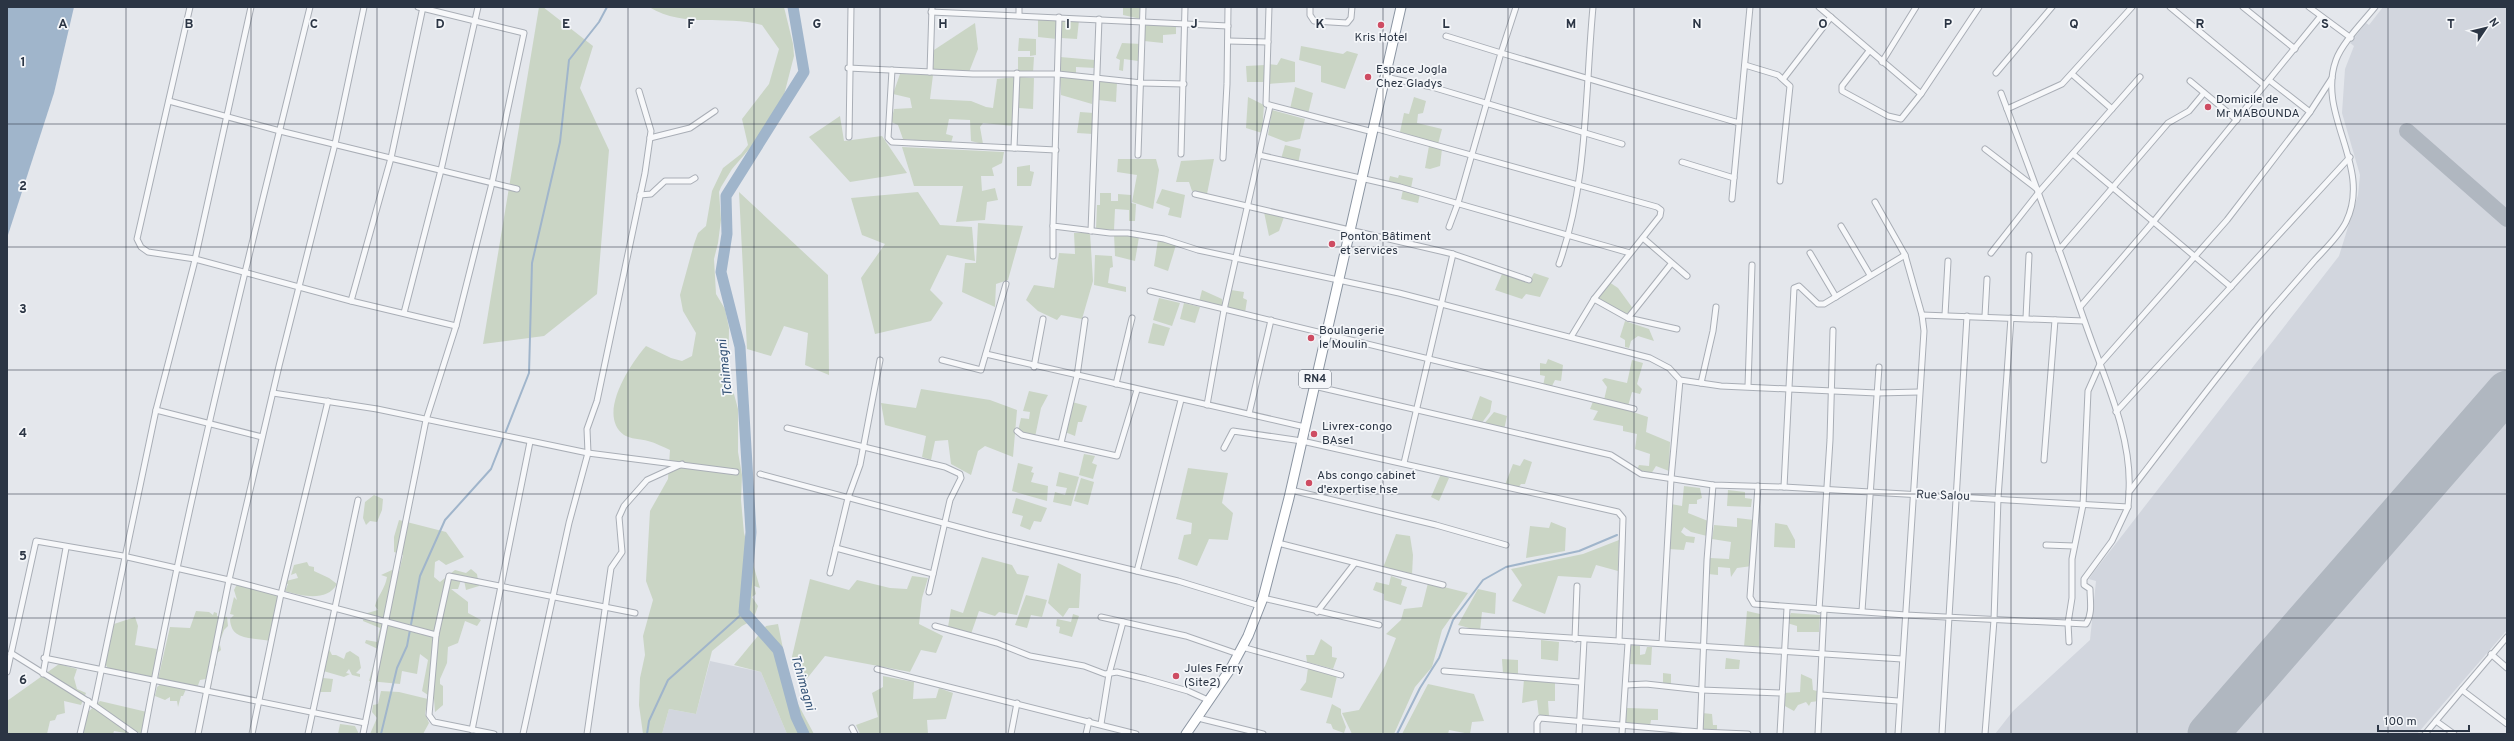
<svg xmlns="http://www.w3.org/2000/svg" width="2514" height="741" viewBox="0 0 2514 741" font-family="Overpass,sans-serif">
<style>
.built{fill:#d2d6de}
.green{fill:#cad5c5}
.water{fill:#a0b5cb}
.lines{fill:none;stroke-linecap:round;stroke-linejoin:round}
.stream{stroke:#a0b5cb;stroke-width:2}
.river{stroke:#a0b5cb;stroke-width:11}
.taxiway{stroke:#b0b7c0;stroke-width:16}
.runway{stroke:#b0b7c0;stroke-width:41}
.minor-casing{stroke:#a9aeb6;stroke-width:7}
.trunk-casing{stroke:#8b95a2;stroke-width:11}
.minor{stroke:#f7f8fa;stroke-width:5}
.trunk{stroke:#fff;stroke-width:9}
.grid{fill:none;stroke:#2b3544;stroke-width:1;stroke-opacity:0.55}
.poi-dot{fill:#ce4c62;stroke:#f4f6f9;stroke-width:1.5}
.labels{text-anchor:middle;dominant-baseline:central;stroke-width:3.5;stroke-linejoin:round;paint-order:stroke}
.shield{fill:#f4f6f9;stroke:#676f7a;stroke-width:1}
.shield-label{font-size:11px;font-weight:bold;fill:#2b3544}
.poi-label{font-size:12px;fill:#2b3544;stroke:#f4f6f9;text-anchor:start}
.street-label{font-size:12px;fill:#2b3544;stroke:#f4f6f9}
.water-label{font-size:13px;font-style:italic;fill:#365478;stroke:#f4f6f9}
.grid-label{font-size:13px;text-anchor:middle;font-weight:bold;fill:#2b3544;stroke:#f4f6f9;stroke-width:3.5;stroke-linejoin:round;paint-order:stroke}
</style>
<rect width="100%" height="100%" fill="#e4e7ec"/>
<g class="built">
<path d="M2383,7H2507V630L2417,734H1995L2013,711L2090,640L2096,581L2089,579L2093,573L2339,256L2358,195L2360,175L2342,113L2345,69L2354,46L2350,43L2366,23L2369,25Z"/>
<path d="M710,661L761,672L787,734H662L669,709L696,714Z"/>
</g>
<g class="green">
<path d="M539,7H543L593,46L580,88L609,150L597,294L544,336L483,344Z"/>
<path d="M649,7H784L793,44L794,56L784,95L757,140L732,169L721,187L719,192L721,220L718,243L714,259L716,294L725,309L729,328L728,384L734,394L738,409V452L742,475L741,500L744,533L760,588L754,586L756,594L752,597L758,606L753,620L742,626L712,651L696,714L669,709L662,734H643L639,705L640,678L645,655L643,636L653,600L646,581L650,511L668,479L670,450C663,447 656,443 648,441C641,439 630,439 624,435C596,415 631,363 646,346L671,358L682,361L692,356L696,333L683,311L680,295L694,244L698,233L706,226L712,191L723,168L741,154L748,145L742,119L769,84L779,49L762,25C723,14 686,29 649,7Z"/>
<path d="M1123,7H1141V19L1123,15Z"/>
<path d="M1038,19L1057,20V39L1038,37Z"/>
<path d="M1061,19L1079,20L1077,39L1061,38Z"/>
<path d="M975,23L978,49L969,72L933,70L934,50Z"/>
<path d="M1145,23L1176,25V34L1163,35V43L1144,41Z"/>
<path d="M1019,38L1036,39V55L1030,56V51H1018Z"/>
<path d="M1122,43L1141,44L1138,61L1124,59L1123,71L1119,70L1120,60L1116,58Z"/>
<path d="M1301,46L1343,54L1347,51L1358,54L1345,89L1321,82V66L1299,60Z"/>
<path d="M1018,57H1034L1033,73L1018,72Z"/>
<path d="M1060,57L1095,60V68L1076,67V76L1059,74Z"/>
<path d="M1281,58L1295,62V82L1268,84L1269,64L1277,65Z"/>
<path d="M1265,65V82H1247L1246,66Z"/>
<path d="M900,74L933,75L930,99L971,101L986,107L993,108L997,79L1015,77L1014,126L983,123L980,127L983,144L971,141L970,120L949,119L946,134L953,136L951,143L903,139L898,125L891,122L894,109L912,108L910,98L893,94Z"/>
<path d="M1060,76L1095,81L1092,104L1061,95Z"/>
<path d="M1019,77L1034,78L1033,109L1019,108Z"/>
<path d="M1099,81L1117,82L1116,102L1098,100Z"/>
<path d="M1295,87L1313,93L1308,114L1290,109Z"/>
<path d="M1248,97L1264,105L1262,133L1246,128Z"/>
<path d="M1414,97L1426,101L1423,113L1418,114L1417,123L1442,129L1438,144L1400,132L1404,113L1409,114Z"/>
<path d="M1272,110L1305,119L1300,139L1286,142L1268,135Z"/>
<path d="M1080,112L1094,113L1093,134L1077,133Z"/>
<path d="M840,116L844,141L882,136L907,173L850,182L809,137Z"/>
<path d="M1285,145L1301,149L1298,164L1281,159Z"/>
<path d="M1429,146L1442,149L1440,166L1430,169L1425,168Z"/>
<path d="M902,147L1004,152L1002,163L992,168L994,176H981L982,191L995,188L998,200L987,202L985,220L956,222L963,186H914Z"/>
<path d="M1118,159H1156L1159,170L1153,209L1132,202L1137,175L1117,172Z"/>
<path d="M1214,159L1207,194L1192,191L1189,182H1176L1181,161Z"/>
<path d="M1030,165V171L1034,172L1031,186H1017V167Z"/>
<path d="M1399,175L1413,178L1411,188L1388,183L1390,176L1398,178Z"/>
<path d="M1162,189L1185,195L1181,218L1168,215L1170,208L1156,203Z"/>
<path d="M1403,190L1420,194L1418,203L1401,199Z"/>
<path d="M739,192L828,275L829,375L805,365L808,333L784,326L771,356L747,349Z"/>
<path d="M918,192L940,225L972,227L975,261L947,255L930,290L943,303L931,321L875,334L861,278L885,244L862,235L851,198Z"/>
<path d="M1100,193H1111V201H1118V194L1131,195V203L1136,204L1135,221H1129V210L1115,209L1114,230L1096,229L1097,205H1100Z"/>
<path d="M1264,212L1284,217L1279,231L1269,236Z"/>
<path d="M978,223L1023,226L1008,280L996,284L995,307L962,292L965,263H976Z"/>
<path d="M1074,233H1090L1093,281L1082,319L1061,315L1057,320L1038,311L1026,300L1034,285L1054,288L1059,253L1075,254Z"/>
<path d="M1114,234L1139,237L1135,261L1115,256Z"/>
<path d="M1158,240L1176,245L1168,271L1154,266Z"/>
<path d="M1095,255L1112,256L1113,267L1110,268L1108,283L1126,287V292L1094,285Z"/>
<path d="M1534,273L1549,278L1540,297L1526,294L1522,299L1495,290L1502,274L1529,282Z"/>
<path d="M1609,282L1618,288L1634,310L1625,314L1597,299Z"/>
<path d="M1202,290L1222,299L1223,307L1199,302Z"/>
<path d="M1231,290L1244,292L1243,298L1247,300L1245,313L1227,308Z"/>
<path d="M1159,298L1180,303L1172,326L1153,320Z"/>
<path d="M1184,303L1200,307L1195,323L1180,319Z"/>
<path d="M1625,321L1649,329L1654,341L1638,336L1631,341L1629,348L1625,347V340L1620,337Z"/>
<path d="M1153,323L1170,328L1164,346L1148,343Z"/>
<path d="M1548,359L1563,365L1561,381L1555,380L1552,386H1543L1545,376L1540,375V363L1546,364Z"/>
<path d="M1632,360L1643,363L1637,384L1642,389L1640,394L1632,392L1628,406L1604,400L1607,387L1602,380L1605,378L1627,383Z"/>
<path d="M921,389L990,400L1017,410L1013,457L985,446L978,451L971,475L951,464L948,440L935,441L931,460L922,457L926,436L885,425L881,403L916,408Z"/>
<path d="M1029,391L1048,395L1041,408L1035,437L1018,431L1021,418L1029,419L1030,412L1023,411Z"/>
<path d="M1480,396L1492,401L1490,412L1481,424L1471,421Z"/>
<path d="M1594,399L1648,417L1646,432L1670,442L1669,471L1656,466L1651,474L1637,470L1639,465L1649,466L1650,454L1635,449L1637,434L1623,431V426L1593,420L1598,411L1590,409Z"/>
<path d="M1072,402L1087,406L1082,422H1078L1075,436L1065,432Z"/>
<path d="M1494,412L1507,416L1504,430L1483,425Z"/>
<path d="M1084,454L1095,456L1092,463L1097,465L1093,479L1079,475Z"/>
<path d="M1524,459L1532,462L1525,484H1521L1518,488L1505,485L1513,464L1520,466Z"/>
<path d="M1018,463L1033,467L1031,472L1034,473L1031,482L1048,486L1047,501L1012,491Z"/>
<path d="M1188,468L1228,473L1222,503L1233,513L1228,540L1209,539L1197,566L1178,559L1184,535L1191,534L1192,523L1176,519Z"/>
<path d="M1059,472L1079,477L1071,506L1053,502L1055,492L1065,495L1067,488L1056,486Z"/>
<path d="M1441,474L1449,478L1439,501L1431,497Z"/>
<path d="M1081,478L1094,482L1088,505L1074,501Z"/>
<path d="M1684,486L1700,488L1702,498L1697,500V504H1689L1688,513L1708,521L1707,536L1691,532L1684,527L1681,532L1686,536L1695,537L1694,543L1686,542L1684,550L1668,549L1671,504L1682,506Z"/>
<path d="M1728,490L1745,492V498L1752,499L1751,507L1727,506Z"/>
<path d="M374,495L383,499L382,510L377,522L370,521L366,525L363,518L365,502Z"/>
<path d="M1016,498L1047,508L1041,522L1034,521L1030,530L1020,526L1023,516L1012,513Z"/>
<path d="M1737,518L1754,520L1752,566L1737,568L1731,577L1730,568L1718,567V575L1708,574L1710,558L1729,559L1731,542L1712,539L1714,525L1737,527Z"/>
<path d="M399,520L446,532L464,557L446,565L439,560L435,562L434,577L440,582L455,570L466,573L471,569L477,574L479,586L466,590L464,580H461L458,589H451L468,602V613L481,620L477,626L465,621L458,643L448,647L447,663L440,679V684L443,686V705L435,712L434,699L422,691L428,660L420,654L417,674L402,671L400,684L369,681L378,649L365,643L366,640L377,642L380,628L363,621L364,614L378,610L375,606C378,595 385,589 387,577L381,575L392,570L399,572L403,555L394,552V537Z"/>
<path d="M1551,522L1566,528L1565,551L1526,558L1530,526L1549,528Z"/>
<path d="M1775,523L1787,525L1795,540V548L1774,547Z"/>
<path d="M1396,534L1410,536L1413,555L1412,575L1383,568Z"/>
<path d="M1619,540L1618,571L1596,565L1591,578L1558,576L1545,614L1512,601L1522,585L1511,569L1583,554Z"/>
<path d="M982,557L1012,565L1017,574L1029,576L1017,615L999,612L995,616L979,611L971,634L948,627L951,609L963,613Z"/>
<path d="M307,562L309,566L314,567V571L329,578L337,584C327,602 302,596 285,591L288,584H285L286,581L298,578L296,573L291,575L294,565Z"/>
<path d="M1058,563L1081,574L1079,608H1069L1063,617L1048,603Z"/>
<path d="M912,576L928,578L922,598L919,624L943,636L936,653L921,650L910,672L825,656L805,681L791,661L810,579L849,590L857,580L890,588L907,589Z"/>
<path d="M1391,576L1402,580L1401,585L1407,587L1401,605L1384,600V594L1373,590L1376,582L1389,585Z"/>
<path d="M1428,583L1468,593L1442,630L1432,667L1415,687L1394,734H1352L1342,713L1359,710L1385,666L1396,638L1386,634L1401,620L1404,609L1422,607Z"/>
<path d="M237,584L280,595L270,641C251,637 231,641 230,619L234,615L230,614L234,597L237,600L234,590Z"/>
<path d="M1478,589L1496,593L1495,614L1482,612L1480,631L1458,625Z"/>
<path d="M1026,595L1047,600L1042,617L1031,615L1027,628L1015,625Z"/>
<path d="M196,611L209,612L213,615L214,612L217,613V616L227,617L228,626L224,630L221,638H219L218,647L220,645L221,650L216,654V666L214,664L211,687L206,679L200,680L197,688L158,679L170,627L190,628Z"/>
<path d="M1747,611L1760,614L1759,649L1744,647Z"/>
<path d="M1791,613L1820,615L1819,632H1797V626L1787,623Z"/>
<path d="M1073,614L1079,616L1072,637L1059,633L1060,627L1056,626L1057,619L1071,622Z"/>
<path d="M135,617L138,626L135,645L157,649L152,678L108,669L105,663L114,624Z"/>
<path d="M778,624L792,693L814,734H787L761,672L734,665L766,626Z"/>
<path d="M1321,639L1332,647V657L1337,658L1333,669L1307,662L1306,655H1314Z"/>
<path d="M1541,640L1559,642L1558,661L1541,659Z"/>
<path d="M1630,645L1640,646V655L1645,654L1647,647H1652L1651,665L1629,664Z"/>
<path d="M329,649L332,655H336L344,659L346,653L350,651L359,657L361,668L356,673L360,674V677L352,675L349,669L346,673L350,674L344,677L320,670L322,652Z"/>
<path d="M1726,658L1740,660L1739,669H1725Z"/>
<path d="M1502,659L1518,660V676L1503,674Z"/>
<path d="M59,664L77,669L74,678L77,689L86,693L81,705L64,701L65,713L57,715L55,720L50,721L47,734H7V701Z"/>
<path d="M1308,668L1337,676L1332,698L1300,690L1306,682Z"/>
<path d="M1663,673L1671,674V684L1663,683Z"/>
<path d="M1801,674L1812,679L1813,690L1817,691L1818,685L1819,701L1811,702L1809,706L1806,702L1798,705L1794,711L1783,705V693L1800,692Z"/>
<path d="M883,676L914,682L913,699L936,698L939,688L953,693L946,719L927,720L928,734H860L856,725L878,717L872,693L883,687Z"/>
<path d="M323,678L333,679L331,692H318Z"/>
<path d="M1524,679L1555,683V701H1548L1549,716L1539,717L1537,700L1522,703Z"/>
<path d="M161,684L186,689L183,696H181L178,707L177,701H170V697L165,700L155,696L157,687Z"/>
<path d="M1428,684L1474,694L1484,721L1472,722L1470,734L1449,730L1448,734H1402Z"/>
<path d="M381,691L399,692L428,699L425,714L429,723L423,734H370L377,718L372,712L373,705L378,704Z"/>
<path d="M100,701L147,712L143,734L134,731L131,734L114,731L113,734H83L87,713Z"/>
<path d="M1332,704L1341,709V714L1346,727L1344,733L1333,729L1331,724L1326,723Z"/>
<path d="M1627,708L1658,709V720H1651L1650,726L1624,724Z"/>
<path d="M1702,713L1712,714L1713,725H1717V731L1702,729Z"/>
<path d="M340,724L355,726L359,734H338Z"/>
</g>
<path class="water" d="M7,7H74L54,93L7,238Z"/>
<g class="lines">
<g class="stream">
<path d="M381,734L397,668L407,646L420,576L445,520L491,469L529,373L532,263L560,142L569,60L599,22L607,7"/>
<path d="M647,734L649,721L668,680L744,612"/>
<path d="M1397,734L1420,688L1439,658L1453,620L1483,580L1506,567L1579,551L1617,535"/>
</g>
<path class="river" d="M793,7L804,72L726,196L727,234L721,272L740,347L751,532L744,612L778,650L796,717L804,734"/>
<path class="taxiway" d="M2407,131L2507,219"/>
<path class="runway" d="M2208,734L2507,391"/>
<defs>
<g id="minor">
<path d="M190,7L137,239L141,247L148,252L195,259L351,301L456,326"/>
<path d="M1269,7L1266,104L1373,132"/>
<path d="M1310,7V15L1314,21L1347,23L1351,18L1352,7"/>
<path d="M1516,7L1501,53L1739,123"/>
<path d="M1819,7L1921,94"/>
<path d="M2170,7L2264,85"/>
<path d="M2243,7L2295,49"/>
<path d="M2309,7L2351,38"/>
<path d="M931,12L1228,26"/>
<path d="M1019,15V7"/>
<path d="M1059,17L1053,226L1110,233H1128L1164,239L1198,250L1399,293L1650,358L1669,368L1680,380L1721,386L1877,393L1919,392"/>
<path d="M1446,36L1501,53L1458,203L1449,227"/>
<path d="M1228,41L1268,42"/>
<path d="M1869,51L1842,86V91L1888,116L1901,119L1921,94L1979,7"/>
<path d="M1882,62L1916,7"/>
<path d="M1745,65L1778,75L1790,86L1780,181"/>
<path d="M848,68L973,74H1058L1142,83L1184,84"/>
<path d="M892,70L888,138L892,142L1056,150"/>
<path d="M930,72L932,7"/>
<path d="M1996,73L2052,7"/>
<path d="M2072,74L2112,109"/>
<path d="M1385,77L1432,87L1622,144"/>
<path d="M1784,78L1831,17"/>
<path d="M2269,80L2310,112"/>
<path d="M2190,81L2237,120"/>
<path d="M2001,93C2031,172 2060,251 2088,331C2106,382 2132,437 2129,491"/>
<path d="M169,101L280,131L517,189"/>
<path d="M2007,109L2062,84L2132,7"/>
<path d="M1374,128L1657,207L1661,210L1660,216L1594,299L1571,337"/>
<path d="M849,137L851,7"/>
<path d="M650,138L690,128L715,111"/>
<path d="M1014,148L1017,73"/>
<path d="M1985,149L2037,189"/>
<path d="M1181,154L1185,7"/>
<path d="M2073,154L2231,287"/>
<path d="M1138,155L1143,7"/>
<path d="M1259,155L1400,187L1630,253"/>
<path d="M1223,158L1227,84L1228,7"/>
<path d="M1682,162L1734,178"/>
<path d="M1195,194L1453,254L1529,280"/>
<path d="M640,195L651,194L665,181H690L695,178"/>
<path d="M1732,199L1750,7"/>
<path d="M1875,202L1905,255L1922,315"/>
<path d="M1841,226L1870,275"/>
<path d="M1091,231L1099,19"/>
<path d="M1643,238L1687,276"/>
<path d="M2059,250L2168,123L2189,111L2204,93"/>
<path d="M1810,253L1836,297"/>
<path d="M1991,253L2039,192L2140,77"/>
<path d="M1053,256V226"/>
<path d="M1559,264C1588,183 1585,92 1593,7"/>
<path d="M1150,291L1634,409"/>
<path d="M1594,299L1628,318L1677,329"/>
<path d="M351,301L391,158L423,7"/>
<path d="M2080,307L2154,221L2320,17"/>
<path d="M404,313L441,170L478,7"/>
<path d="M1945,315L1948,261"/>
<path d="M1985,316L1987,279"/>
<path d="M1628,318L1671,264"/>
<path d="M2026,318L2029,255"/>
<path d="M986,354L1305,427"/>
<path d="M942,360L981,370L1006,284"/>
<path d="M1034,367L1043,319"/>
<path d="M1701,383L1713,331L1716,307"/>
<path d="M1116,384L1132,318"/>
<path d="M1314,386L1611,455L1641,474L1713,485L1784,487L2128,507"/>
<path d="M1748,386L1752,265"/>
<path d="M273,393L377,409L588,453L736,472"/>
<path d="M1207,405L1224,310L1270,106"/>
<path d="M156,410L262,437"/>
<path d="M2116,412L2350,157"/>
<path d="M1249,414L1271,320"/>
<path d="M787,428L945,467L960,474L961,478L950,500L929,592"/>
<path d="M1017,431L1022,435L1117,456L1137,390"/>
<path d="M1061,443L1077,376L1085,320"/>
<path d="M1224,448L1233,431L1302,441L1618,512L1623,518L1619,641"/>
<path d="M2044,460L2055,320"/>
<path d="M1404,463L1453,254"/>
<path d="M760,474L988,535L1178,581L1260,606"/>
<path d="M1758,486L1750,597L1754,604L1906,615L2086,624C2093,613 2090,601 2090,589L2084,585V579L2112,541L2128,507L2129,492C2176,431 2223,368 2272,309C2286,293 2300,277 2314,261C2325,249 2339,236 2346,222C2373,167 2316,115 2336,60C2342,43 2363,22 2375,7"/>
<path d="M1784,487L1794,288L1799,286L1818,304H1824L1905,255"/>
<path d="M1291,490L1436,525L1506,545"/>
<path d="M1278,543L1443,585"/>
<path d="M2046,545L2074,546"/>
<path d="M836,548L933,574"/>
<path d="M1137,571L1181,400"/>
<path d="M830,573L848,498L860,465L880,360"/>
<path d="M1263,598L1379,625"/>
<path d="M1819,610L1830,440L1833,330"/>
<path d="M1862,611L1879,367"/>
<path d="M1317,612L1355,563"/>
<path d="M1101,617L1186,636L1238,654"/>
<path d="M935,626L997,643L1030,656L1084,666L1105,674L1117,672L1146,679L1188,691L1210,701"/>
<path d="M1462,631L1902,659"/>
<path d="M2507,637L2462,690L2507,724"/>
<path d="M1575,639L1577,586"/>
<path d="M2069,642L2068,623L2072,598V559L2083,505L2088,391L2100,364L2227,220L2310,112L2332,78"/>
<path d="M1662,643L1671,479L1680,380"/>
<path d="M1242,647L1341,675"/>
<path d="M11,653L94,705L135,734"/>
<path d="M2491,654L2507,668"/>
<path d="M44,658L365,723"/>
<path d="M877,669L1136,734"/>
<path d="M1444,671L1580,682"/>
<path d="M7,672L36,541L123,556L229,580L436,635"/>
<path d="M43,674L66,548"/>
<path d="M1626,685L1646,684L1701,690L1782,693"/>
<path d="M1821,695L1898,701"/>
<path d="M94,705L156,410L194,264L251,7"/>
<path d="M1198,718L1263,734"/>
<path d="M2436,721L2454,734"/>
<path d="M1101,724L1109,674L1123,622"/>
<path d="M852,728L855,734"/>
<path d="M472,730L530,442"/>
<path d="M80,734L88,701"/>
<path d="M144,734C189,490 251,248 310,7"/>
<path d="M198,734L229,580L279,366L335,144L364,7"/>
<path d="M252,734L281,594L328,401"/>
<path d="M308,734L358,500"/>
<path d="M363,734L426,420L456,326L492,183L524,33L418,7"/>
<path d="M494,734L434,722L429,715L436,635L449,576L635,613"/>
<path d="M523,734L569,523L588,453L587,429L597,401L645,173L651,131L639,91"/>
<path d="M587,734L611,568L622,552L619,517L624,506L647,480L682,464"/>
<path d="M1011,734L1017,703"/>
<path d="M1086,734L1089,721"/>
<path d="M1537,734V723L1540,718L1700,732L1748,734"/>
<path d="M1579,734L1584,640"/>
<path d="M1622,734L1628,643"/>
<path d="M1700,734L1707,560L1713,485"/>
<path d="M1780,734L1787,608"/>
<path d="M1818,734L1824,610"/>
<path d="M1898,734L1924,331L1922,315L2084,321"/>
<path d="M1942,734L1967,316"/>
<path d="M1985,734L1994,620L1998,498L2011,318"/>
<path d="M2425,734L2462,690"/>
</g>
<path id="trunk" d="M1186,734L1231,668L1248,636L1263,598L1289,498L1401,7"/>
</defs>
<use href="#minor" class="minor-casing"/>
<use href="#trunk" class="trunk-casing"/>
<use href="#minor" class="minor"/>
<use href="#trunk" class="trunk"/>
</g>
<path class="grid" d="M126,7V734M251,7V734M377,7V734M503,7V734M628,7V734M754,7V734M880,7V734M1006,7V734M1131,7V734M1257,7V734M1383,7V734M1508,7V734M1634,7V734M1760,7V734M1886,7V734M2011,7V734M2137,7V734M2263,7V734M2388,7V734M7,124H2507M7,247H2507M7,370H2507M7,494H2507M7,618H2507"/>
<g class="poi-dot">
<circle cx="1381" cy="25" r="4"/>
<circle cx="1368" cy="77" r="4"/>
<circle cx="2208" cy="107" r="4"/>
<circle cx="1332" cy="244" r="4"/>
<circle cx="1311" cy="338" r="4"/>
<circle cx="1314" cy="434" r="4"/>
<circle cx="1309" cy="483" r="4"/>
<circle cx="1176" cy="676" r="4"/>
</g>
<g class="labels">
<rect class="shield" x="1299" y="370" width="32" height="18" rx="3"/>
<g class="shield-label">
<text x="1315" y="379">RN4</text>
</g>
<g class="poi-label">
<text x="1381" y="38" text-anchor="middle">Kris Hotel</text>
<text x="1376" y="70">Espace Jogla<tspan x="1376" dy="14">Chez Gladys</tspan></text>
<text x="2216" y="100">Domicile de<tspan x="2216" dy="14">Mr MABOUNDA</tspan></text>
<text x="1340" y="237">Ponton Bâtiment<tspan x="1340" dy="14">et services</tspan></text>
<text x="1319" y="331">Boulangerie<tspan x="1319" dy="14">le Moulin</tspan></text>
<text x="1322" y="427">Livrex-congo<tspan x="1322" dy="14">BAse1</tspan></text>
<text x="1317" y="476">Abs congo cabinet<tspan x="1317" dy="14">d'expertise hse</tspan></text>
<text x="1184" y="669">Jules Ferry<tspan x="1184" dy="14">(Site2)</tspan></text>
</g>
<g class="street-label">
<text transform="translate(1943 496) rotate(2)">Rue Salou</text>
</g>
<g class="water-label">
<text transform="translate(726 368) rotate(-96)">Tchimagni</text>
<text transform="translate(802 683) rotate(74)">Tchimagni</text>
</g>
</g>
<g class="grid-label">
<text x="63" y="28">A</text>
<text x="189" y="28">B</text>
<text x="314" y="28">C</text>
<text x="440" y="28">D</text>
<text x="566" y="28">E</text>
<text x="691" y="28">F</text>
<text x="817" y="28">G</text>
<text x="943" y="28">H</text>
<text x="1068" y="28">I</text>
<text x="1194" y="28">J</text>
<text x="1320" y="28">K</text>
<text x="1446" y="28">L</text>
<text x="1571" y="28">M</text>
<text x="1697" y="28">N</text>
<text x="1823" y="28">O</text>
<text x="1948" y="28">P</text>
<text x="2074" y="28">Q</text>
<text x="2200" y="28">R</text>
<text x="2325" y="28">S</text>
<text x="2451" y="28">T</text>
<text x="23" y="66">1</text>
<text x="23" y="190">2</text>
<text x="23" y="313">3</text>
<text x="23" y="437">4</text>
<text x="23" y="560">5</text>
<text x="23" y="684">6</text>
</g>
<rect width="2514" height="741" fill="none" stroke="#2b3544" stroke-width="16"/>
<g transform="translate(2486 28) rotate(55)" stroke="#f4f6f9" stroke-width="3" paint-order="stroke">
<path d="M0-3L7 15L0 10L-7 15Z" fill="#2b3544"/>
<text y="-6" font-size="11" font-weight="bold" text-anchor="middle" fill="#2b3544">N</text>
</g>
<path d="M2378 725v6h91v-6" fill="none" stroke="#2b3544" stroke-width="2"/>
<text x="2384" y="725" font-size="12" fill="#2b3544" stroke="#f4f6f9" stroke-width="3" paint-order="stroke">100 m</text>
</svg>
